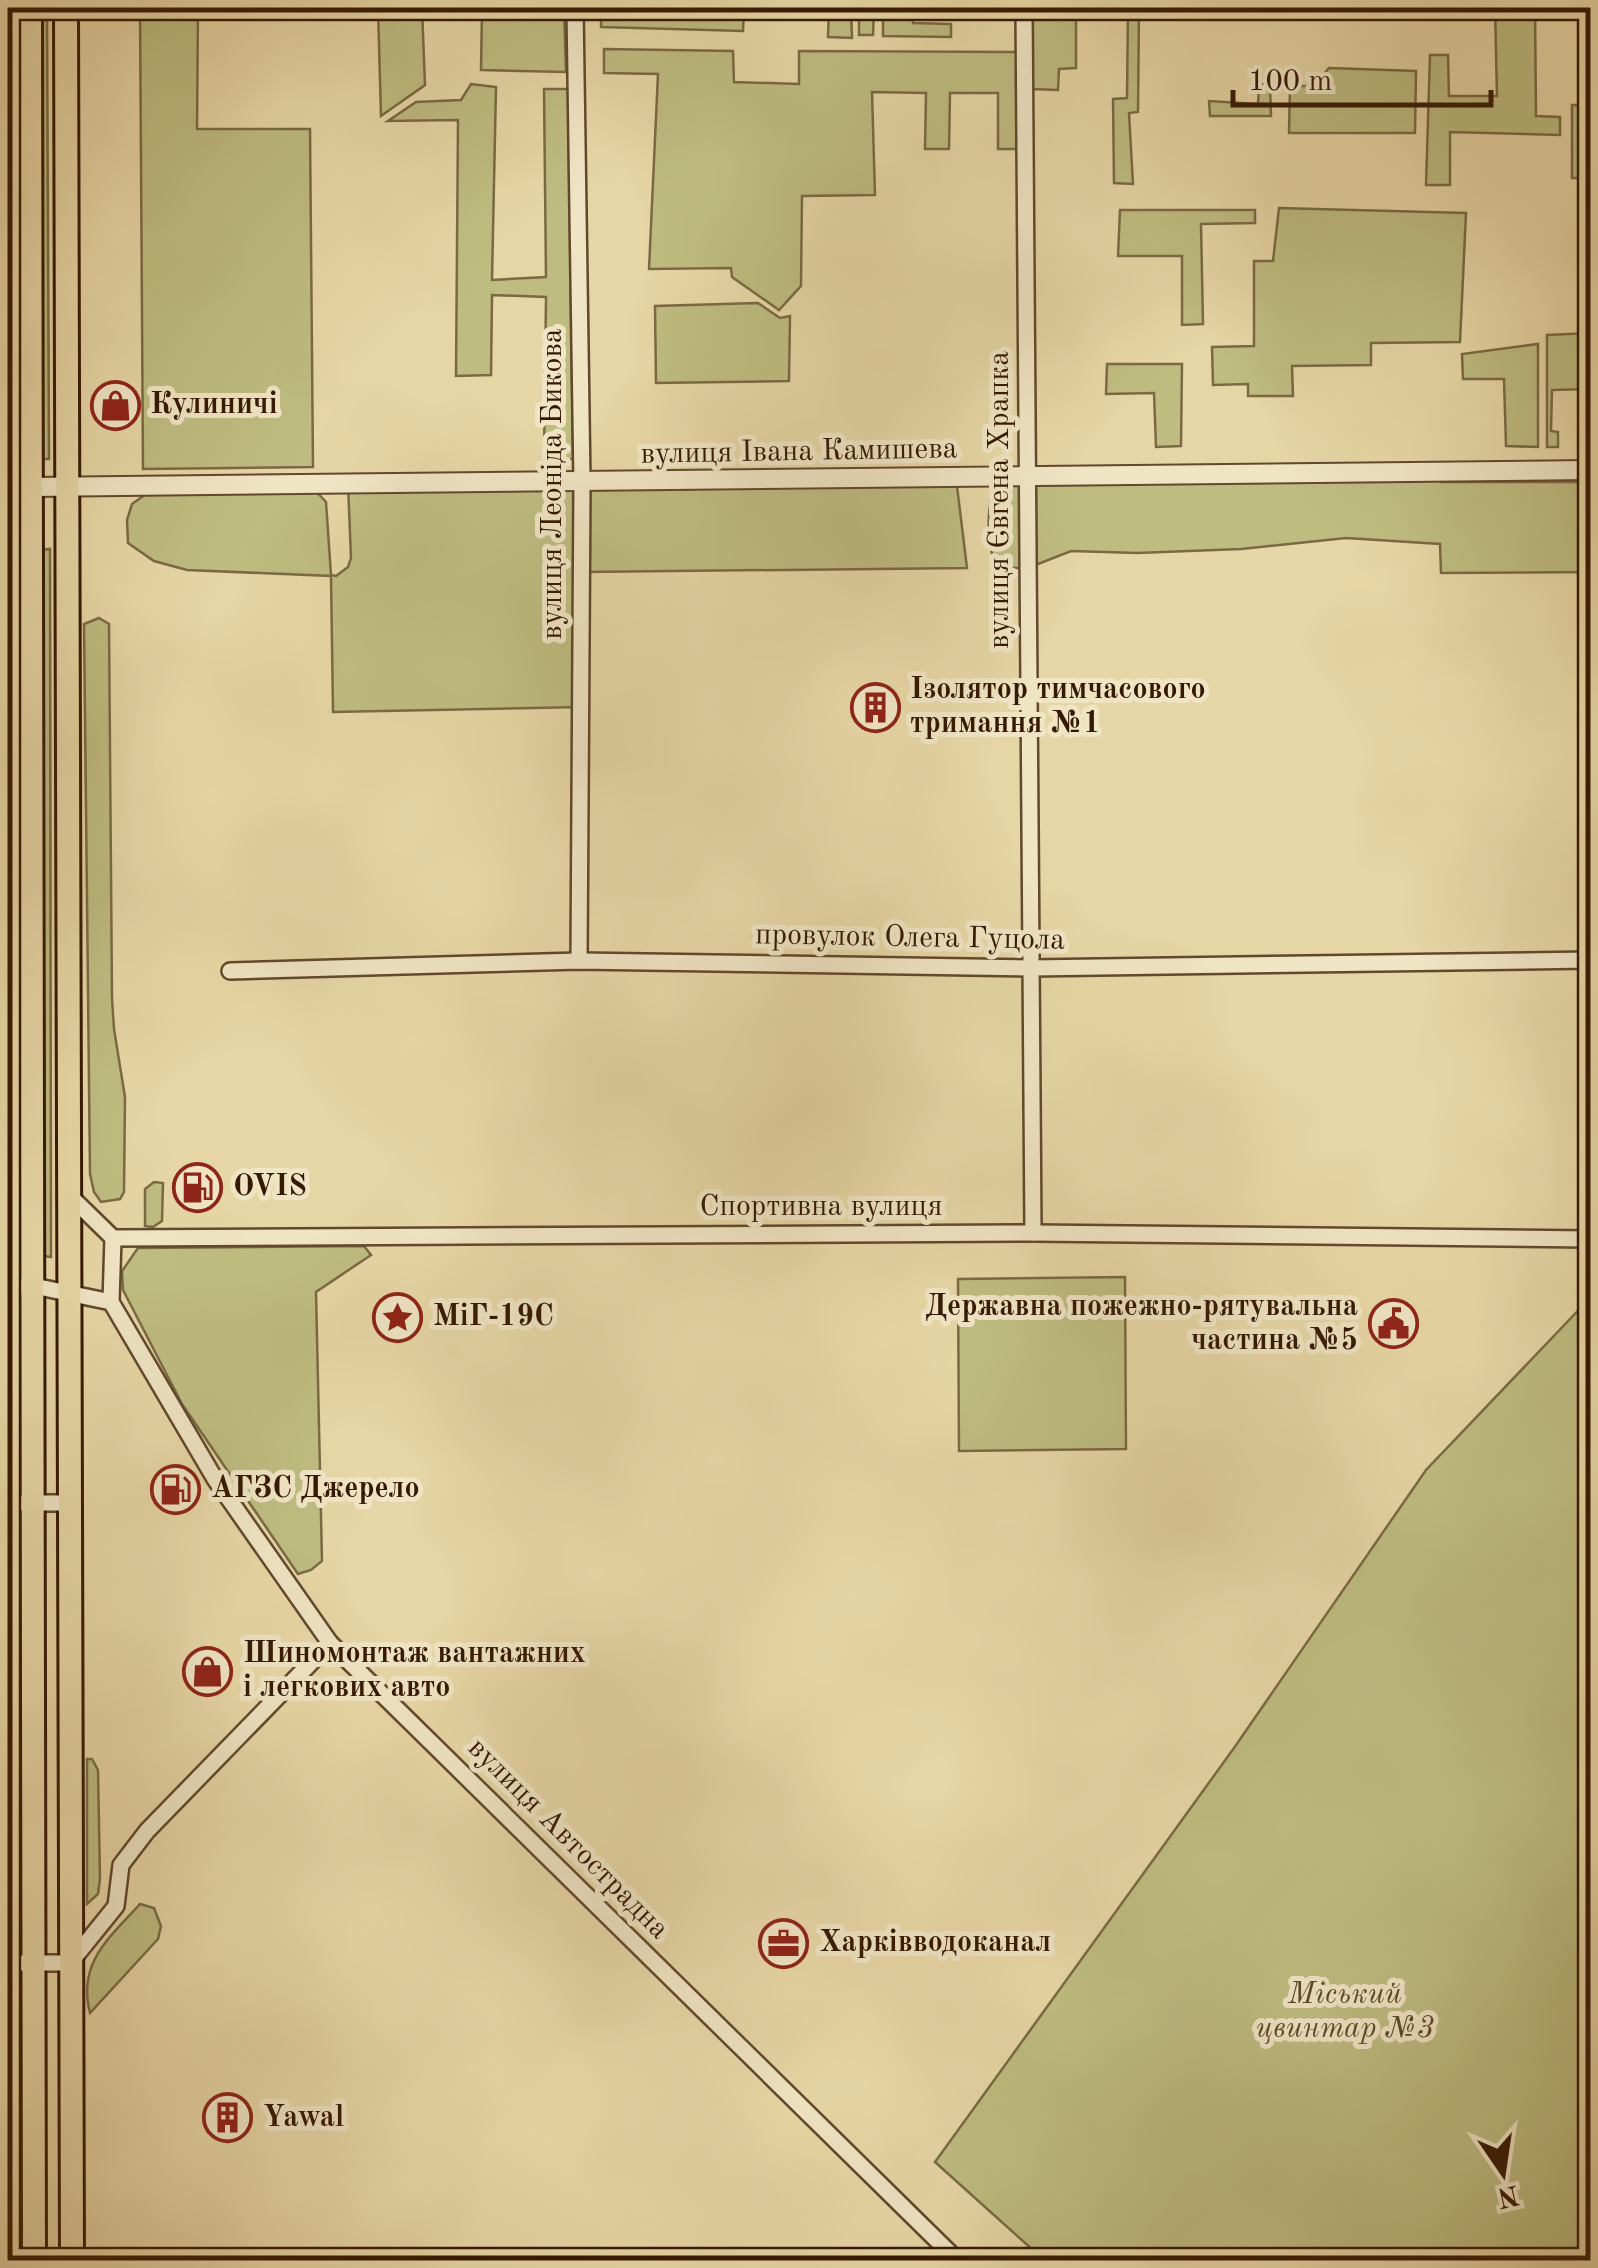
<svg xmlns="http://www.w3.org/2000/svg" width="1598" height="2268" viewBox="0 0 1598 2268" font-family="'Old Standard TT',serif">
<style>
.green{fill:#bebc81;stroke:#7a6a43;stroke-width:2.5}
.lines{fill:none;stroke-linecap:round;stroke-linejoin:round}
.minor-casing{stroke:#62482d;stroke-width:20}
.tertiary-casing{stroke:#62482d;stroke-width:22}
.primary-casing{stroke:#361905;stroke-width:28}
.minor{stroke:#efe4c4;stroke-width:15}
.tertiary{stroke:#efe4c4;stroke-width:18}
.primary{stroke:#e7d6a5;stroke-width:22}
.labels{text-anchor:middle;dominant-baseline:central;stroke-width:10;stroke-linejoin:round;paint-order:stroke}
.poi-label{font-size:30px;font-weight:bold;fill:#361905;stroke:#efe4c4;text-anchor:start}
.street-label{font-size:30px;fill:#361905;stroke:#efe4c4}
.park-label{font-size:30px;font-style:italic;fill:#5f4a2a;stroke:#efe4c4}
</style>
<rect width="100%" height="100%" fill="#e7d6a5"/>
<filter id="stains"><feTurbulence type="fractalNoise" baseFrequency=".002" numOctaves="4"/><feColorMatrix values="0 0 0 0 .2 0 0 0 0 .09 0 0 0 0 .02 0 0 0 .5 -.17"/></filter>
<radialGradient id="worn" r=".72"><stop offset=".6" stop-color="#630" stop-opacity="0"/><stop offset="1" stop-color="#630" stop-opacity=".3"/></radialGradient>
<g class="green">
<path d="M37,8H47L49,459H41Z"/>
<path d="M140,8H198L197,129H310L313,467L143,469Z"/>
<path d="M378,8H422L425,85L381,116Z"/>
<path d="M482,8H564L566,72L481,70Z"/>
<path d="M601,8H744L743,31L601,27Z"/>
<path d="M829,8H851L852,38L828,37Z"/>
<path d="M859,8H874L873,35H859Z"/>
<path d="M883,8H913V23L951,24V37L883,36Z"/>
<path d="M1031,8H1076V68L1059,69L1058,90L1030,89Z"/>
<path d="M1128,8H1139L1138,112L1129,113L1133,184L1114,183L1113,99L1127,98Z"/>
<path d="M1495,8H1535L1536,116L1560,117V135L1450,132V185H1426L1430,55H1448L1449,96H1497Z"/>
<path d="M604,49L733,51L734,82L799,84V51L1018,52V149H998V93H950L949,149H925L926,93L872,92L875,195L802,196L801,286L779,310L732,277L731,268L649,269L658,74L604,73Z"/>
<path d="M1329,68L1416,71L1415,133H1289L1290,86H1314Z"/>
<path d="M471,84L496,87L492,280L546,277L544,89H568L573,459L544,460L546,297L492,295L491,375L456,376L458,120L388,121L416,102L461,100Z"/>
<path d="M1259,84H1270L1271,116H1210L1209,101L1258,104Z"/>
<rect x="1572" y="105" width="18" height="73"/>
<path d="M1279,208L1466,213L1460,342L1371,343V365L1292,366L1293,396H1248V384L1213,385L1212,347L1254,346V261H1273Z"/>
<path d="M1120,210H1255V223L1201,224L1203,324L1182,325V256H1118Z"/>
<path d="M758,303L780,318L790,316L789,381L656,383L655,306Z"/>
<path d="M1590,333V389L1552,390L1551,431L1558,432V447H1547V335Z"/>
<path d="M1538,344V447L1506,446L1504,379H1463L1462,354Z"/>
<path d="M1107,364H1182L1181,446L1156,447L1154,393L1106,394Z"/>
<path d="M1440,472L1441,482H1590V572L1441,573L1440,544L1346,538L1241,549L1137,553L1071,551L1028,568H995C987,535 985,509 998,477Z"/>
<path d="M956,478L967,568L582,572L581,707L333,712L331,576L187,570L154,561L128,543L127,520L132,504L159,485L309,484L326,502L331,575L336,576L348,567L351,558L348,484Z"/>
<path d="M50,549L51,1257L43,1256L40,550Z"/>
<path d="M99,618L109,624L112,998L114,1029L125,1097L124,1192L120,1199L101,1202L94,1192L90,1174L84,624Z"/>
<path d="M154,1182L163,1183L162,1221L153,1227L145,1226V1189Z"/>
<path d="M364,1246L371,1255L316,1292L322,1561L311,1570L298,1574L182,1404L123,1290L122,1271L138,1248Z"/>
<path d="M1125,1277L1126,1449L959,1451L958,1279Z"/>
<path d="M1590,1298V2260H1044L935,2162L1234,1748L1426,1470Z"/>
<path d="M87,1759H92L98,1770L100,1879L98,1894L87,1904Z"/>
<path d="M140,1904L154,1908L161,1926L158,1939L90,2013C77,1963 109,1938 140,1904Z"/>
</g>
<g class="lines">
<defs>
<g id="minor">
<path d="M575,8L582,482L579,961"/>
<path d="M1024,8L1033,1233"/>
<path d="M8,203H30"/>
<path d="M8,487H32"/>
<path d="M8,863H33"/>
<path d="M230,971L579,961L1031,968L1590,960"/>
<path d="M8,1093L31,1098"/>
<path d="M69,1195L113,1238L1033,1233L1590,1239"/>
<path d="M8,1287L34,1286L111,1302L215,1479L330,1643L957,2260"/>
<path d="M111,1302L113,1238"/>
<path d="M8,1503H71"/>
<path d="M8,1963H70L116,1906L121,1865L147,1831L330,1643"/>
</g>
<path id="tertiary" d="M32,487L1590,470"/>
<g id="primary">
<path d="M30,8L34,2260"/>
<path d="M66,8L72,2260"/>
</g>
</defs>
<use href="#minor" class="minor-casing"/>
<use href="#tertiary" class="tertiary-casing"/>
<use href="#primary" class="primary-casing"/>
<use href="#minor" class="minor"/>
<use href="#tertiary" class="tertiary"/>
<use href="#primary" class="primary"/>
</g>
<defs>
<symbol id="shop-ring" viewBox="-11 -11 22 22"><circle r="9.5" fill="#efe4c4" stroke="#8f2418" stroke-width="1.5"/><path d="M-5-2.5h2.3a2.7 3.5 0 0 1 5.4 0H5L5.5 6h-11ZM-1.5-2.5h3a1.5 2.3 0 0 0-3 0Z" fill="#8f2418"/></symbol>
<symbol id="building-ring" viewBox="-11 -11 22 22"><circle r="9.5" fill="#efe4c4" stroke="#8f2418" stroke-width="1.5"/><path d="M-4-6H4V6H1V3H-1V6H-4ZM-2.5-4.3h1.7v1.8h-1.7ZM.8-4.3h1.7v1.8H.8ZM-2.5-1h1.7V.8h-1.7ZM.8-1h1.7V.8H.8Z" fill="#8f2418"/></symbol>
<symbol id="fuel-ring" viewBox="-11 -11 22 22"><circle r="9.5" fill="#efe4c4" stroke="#8f2418" stroke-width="1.5"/><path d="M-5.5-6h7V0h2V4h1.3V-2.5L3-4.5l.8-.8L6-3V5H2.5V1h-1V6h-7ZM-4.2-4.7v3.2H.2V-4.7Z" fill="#8f2418"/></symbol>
<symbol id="sight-ring" viewBox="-11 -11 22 22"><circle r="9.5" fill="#efe4c4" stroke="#8f2418" stroke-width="1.5"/><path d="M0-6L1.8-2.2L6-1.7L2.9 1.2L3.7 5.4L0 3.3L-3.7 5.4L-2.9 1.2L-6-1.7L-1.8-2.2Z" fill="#8f2418"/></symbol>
<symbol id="civic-ring" viewBox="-11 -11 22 22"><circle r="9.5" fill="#efe4c4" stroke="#8f2418" stroke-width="1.5"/><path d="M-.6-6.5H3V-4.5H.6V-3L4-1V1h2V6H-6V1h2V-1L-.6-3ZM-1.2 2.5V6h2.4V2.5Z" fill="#8f2418"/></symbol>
<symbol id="office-ring" viewBox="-11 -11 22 22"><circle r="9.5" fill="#efe4c4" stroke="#8f2418" stroke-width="1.5"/><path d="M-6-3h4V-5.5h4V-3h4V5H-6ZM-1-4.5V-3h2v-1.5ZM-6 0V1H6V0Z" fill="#8f2418"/></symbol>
</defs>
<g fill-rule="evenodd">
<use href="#shop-ring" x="88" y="378" width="55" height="55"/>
<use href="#building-ring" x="848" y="680" width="55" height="55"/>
<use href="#fuel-ring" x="170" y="1160" width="55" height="55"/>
<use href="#sight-ring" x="370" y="1290" width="55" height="55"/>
<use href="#civic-ring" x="1366" y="1296" width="55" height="55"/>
<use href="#fuel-ring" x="148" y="1462" width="55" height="55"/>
<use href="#shop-ring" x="180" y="1644" width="55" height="55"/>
<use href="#office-ring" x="756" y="1916" width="55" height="55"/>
<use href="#building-ring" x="200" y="2090" width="55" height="55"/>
</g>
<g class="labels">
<g class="poi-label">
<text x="150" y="405">Кулиничі</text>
<text x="910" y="690">Ізолятор тимчасового<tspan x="910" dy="34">тримання №1</tspan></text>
<text x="233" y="1187">OVIS</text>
<text x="1358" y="1307" text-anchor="end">Державна пожежно-рятувальна<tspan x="1358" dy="34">частина №5</tspan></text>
<text x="433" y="1317">МіГ-19С</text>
<text x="211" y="1489">АГЗС Джерело</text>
<text x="243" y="1654">Шиномонтаж вантажних<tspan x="243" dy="34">і легкових авто</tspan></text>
<text x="819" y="1943">Харківводоканал</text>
<text x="263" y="2118">Yawal</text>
</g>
<g class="street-label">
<text transform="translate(799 452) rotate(-1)">вулиця Івана Камишева</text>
<text transform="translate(553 484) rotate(-90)">вулиця Леоніда Бикова</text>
<text transform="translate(1000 500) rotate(-90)">вулиця Євгена Храпка</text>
<text transform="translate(910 938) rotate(1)">провулок Олега Гуцола</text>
<text x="821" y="1207">Спортивна вулиця</text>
<text transform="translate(568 1839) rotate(45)">вулиця Автострадна</text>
</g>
<g class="park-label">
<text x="1345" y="1995">Міський<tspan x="1345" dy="34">цвинтар №3</tspan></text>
</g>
</g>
<rect width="1598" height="2268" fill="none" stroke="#e7d6a5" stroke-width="40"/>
<rect x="10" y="10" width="1578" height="2248" fill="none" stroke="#361905" stroke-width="5"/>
<rect x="20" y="20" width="1558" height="2228" fill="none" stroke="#361905" stroke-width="2.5"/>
<g transform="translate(1503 2173) rotate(167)" stroke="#efe4c4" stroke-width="8" paint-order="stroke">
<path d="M0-8L18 38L0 25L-18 38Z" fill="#361905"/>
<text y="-15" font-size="28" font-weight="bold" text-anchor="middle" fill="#361905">N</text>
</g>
<path d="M1233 90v15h258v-15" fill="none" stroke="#361905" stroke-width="5"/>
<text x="1248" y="90" font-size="30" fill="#361905" stroke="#efe4c4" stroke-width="8" paint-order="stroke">100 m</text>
<rect width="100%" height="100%" filter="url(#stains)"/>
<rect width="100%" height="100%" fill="url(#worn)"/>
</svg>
